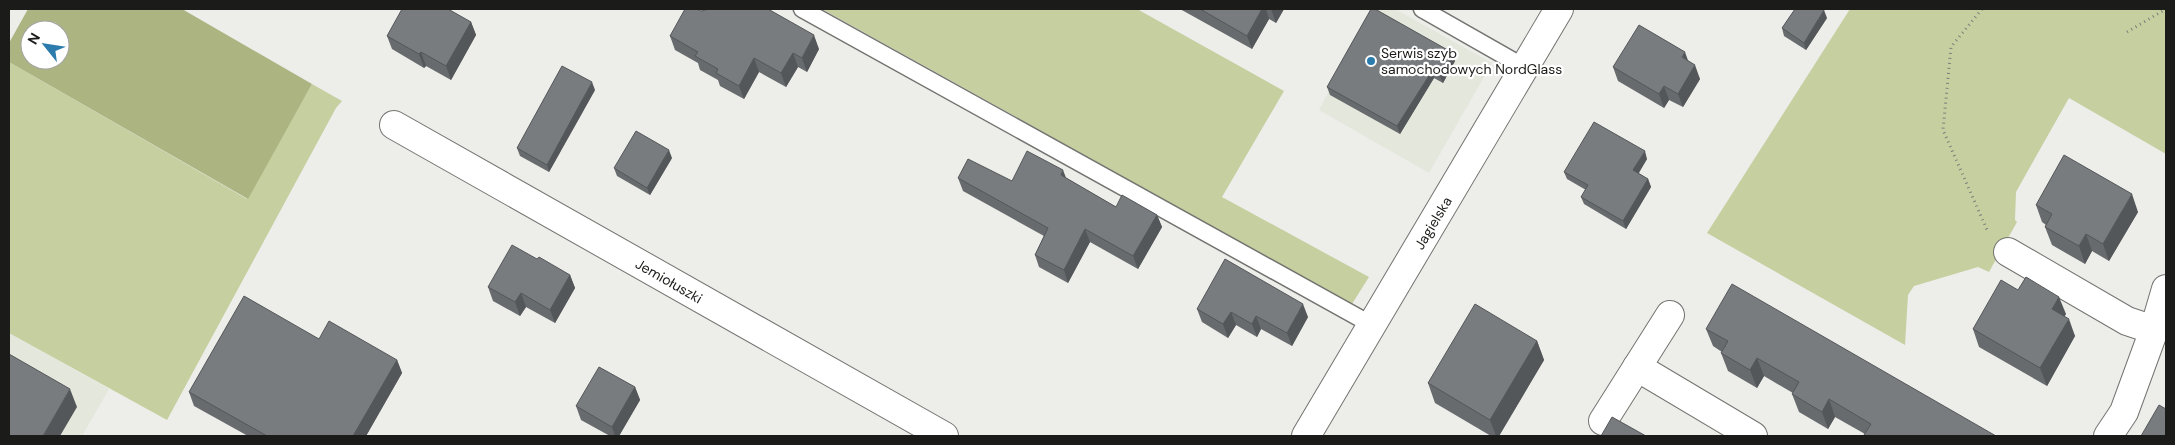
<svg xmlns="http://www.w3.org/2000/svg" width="2175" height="445" viewBox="0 0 2175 445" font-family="'DM Sans',sans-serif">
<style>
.built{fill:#e4e7db}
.green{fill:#c6cfa0}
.forest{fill:#acb481;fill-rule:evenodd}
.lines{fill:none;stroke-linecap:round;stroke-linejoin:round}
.lane-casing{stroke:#737470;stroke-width:19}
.street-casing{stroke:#737470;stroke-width:30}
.path{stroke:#7e7e7b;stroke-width:3;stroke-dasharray:1 4;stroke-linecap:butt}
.lane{stroke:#fff;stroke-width:16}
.street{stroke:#fff;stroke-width:28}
.wall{fill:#676b6d}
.shaded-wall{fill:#545759}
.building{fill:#787c7f;stroke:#545759}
.poi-dot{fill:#2b7bac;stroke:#fff;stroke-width:2}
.labels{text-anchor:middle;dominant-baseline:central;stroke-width:4.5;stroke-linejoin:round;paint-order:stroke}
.poi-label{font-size:14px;fill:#1b1b19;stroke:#fff;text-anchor:start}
.street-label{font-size:14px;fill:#1b1b19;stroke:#fff}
</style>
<rect width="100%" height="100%" fill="#edeeea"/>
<g class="built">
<path d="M1372,9H1395L1492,63L1429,173L1319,110Z"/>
<path d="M9,333L109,389L82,436H9Z"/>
</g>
<g class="green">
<path d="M822,9H1137L1284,91L1222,197L1369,277L1352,304Z"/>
<path d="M1850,9H2166V154L2069,98L2016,192L2015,220L2017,222L1989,272L1978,267L1914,286L1908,295L1905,345L1707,233Z"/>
<path d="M9,62L247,199L312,84L342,101L336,108L167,420L9,333Z"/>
</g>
<path class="forest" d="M28,9H182L312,84L248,199L9,62V43ZM30,30H60V60H30Z"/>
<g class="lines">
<defs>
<g id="lane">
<path d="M802,9L1372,325"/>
<path d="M1422,9L1524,67"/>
</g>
<g id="street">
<path d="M394,125L944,436"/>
<path d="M2008,252L2127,321L2154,330"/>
<path d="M1637,367L1753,436"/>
<path d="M1603,421L1670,315"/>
<path d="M1306,436L1559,9"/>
<path d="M2108,436L2124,412L2154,330L2166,289"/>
</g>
</defs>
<use href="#lane" class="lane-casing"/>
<use href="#street" class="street-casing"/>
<g class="path">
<path d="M1982,9L1951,47L1943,130L1988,232"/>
<path d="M2127,32L2166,9"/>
</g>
<use href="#lane" class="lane"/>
<use href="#street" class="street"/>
</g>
<g class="wall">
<path d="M1180,9H1284L1276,23L1269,19L1252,49Z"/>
<path d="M701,11L819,49L807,72L798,67L786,87L759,72L744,99L720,86L718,80L700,70L698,63L675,50L670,36Z"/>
<path d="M1827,18L1806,50L1784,36L1782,28Z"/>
<path d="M471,22L476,35L451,80L426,66L424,68L392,49L387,36Z"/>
<path d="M1455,61L1443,83L1434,78L1400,134L1330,95L1327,87Z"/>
<path d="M1688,61L1700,79L1683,107L1669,100L1664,108L1618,81L1613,67Z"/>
<path d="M595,90L549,172L520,156L517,148Z"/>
<path d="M672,158L650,195L617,176L614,168Z"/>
<path d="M1647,159L1638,173L1648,179L1651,187L1626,229L1584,204L1581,197L1586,190L1567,179L1564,172Z"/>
<path d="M958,178L1012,181L1066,178L1116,207L1157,215L1162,227L1138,269L1090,242L1068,283L1039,267L1035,255L1044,236L963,191Z"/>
<path d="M2036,205L2138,212L2109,261L2092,251L2085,264L2052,245L2045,227L2046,225L2042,222Z"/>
<path d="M537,259L570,275L575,288L555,323L526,307L520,316L493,301L488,287Z"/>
<path d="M2018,290L2066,314L2064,316L2075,336L2047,386L1979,347L1973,329Z"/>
<path d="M1197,309L1308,317L1292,346L1261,329L1257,337L1236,325L1228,338L1202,322Z"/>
<path d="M1706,329L1996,436H1864L1865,434L1835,417L1828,429L1799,412L1792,394L1793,393L1764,376L1757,388L1728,371L1721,353L1722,352L1713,346Z"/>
<path d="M319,339L397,360L402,373L366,436H248L194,406L189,392Z"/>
<path d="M1537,341L1544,360L1499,436H1491L1435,403L1428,383Z"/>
<path d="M635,387L640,400L619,436H610L581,420L576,406Z"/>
</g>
<g class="shaded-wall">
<path d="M1262,9H1266L1269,19L1252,49L1247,36Z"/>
<path d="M1271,9H1284L1276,23Z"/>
<path d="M1824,10L1827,18L1806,50L1804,43Z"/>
<path d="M471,22L476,35L451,80L446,66Z"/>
<path d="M814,35L819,49L807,72L802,58Z"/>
<path d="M421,52L426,66L424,68L419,54Z"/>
<path d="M1685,52L1690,66L1682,57Z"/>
<path d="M793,53L798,67L786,87L781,73Z"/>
<path d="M1453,53L1455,61L1443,83L1440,76Z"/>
<path d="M754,58L759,72L744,99L739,86Z"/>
<path d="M1695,65L1700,79L1683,107L1678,94Z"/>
<path d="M1432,71L1434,78L1400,134L1397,126Z"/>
<path d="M592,82L595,90L549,172L547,165Z"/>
<path d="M1664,86L1669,100L1664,108L1659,94Z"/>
<path d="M669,150L672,158L650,195L647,188Z"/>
<path d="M1645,151L1647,159L1636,178L1633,170Z"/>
<path d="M1063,170L1068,183L1061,175Z"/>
<path d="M1648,179L1651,187L1626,229L1623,221Z"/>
<path d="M2132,194L2138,212L2109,261L2103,244Z"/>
<path d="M1157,215L1162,227L1138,269L1133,256Z"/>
<path d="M1085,229L1090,242L1068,283L1064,270Z"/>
<path d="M2086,234L2092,251L2085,264L2079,246Z"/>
<path d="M570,275L575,288L555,323L550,310Z"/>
<path d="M521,293L526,307L520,316L515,302Z"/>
<path d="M2059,297L2066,314L2058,327L2052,309Z"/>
<path d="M1303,304L1308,317L1292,346L1287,333Z"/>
<path d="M1231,312L1236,325L1228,338L1223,324Z"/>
<path d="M1256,316L1261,329L1257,337L1252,324Z"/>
<path d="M2069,319L2075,336L2047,386L2040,368Z"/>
<path d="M1537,341L1544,360L1499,436H1496L1490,420Z"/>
<path d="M1757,358L1764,376L1757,388L1750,370Z"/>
<path d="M397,360L402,373L366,436H353Z"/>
<path d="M635,387L640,400L619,436H615L612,427Z"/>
<path d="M70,389L77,407L60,436H43Z"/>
<path d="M1829,399L1835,417L1828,429L1822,412Z"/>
</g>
<g class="building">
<path d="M402,9H448L471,22L446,66L421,52L419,54L387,36Z"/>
<path d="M685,9H697L701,11L709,9H768L814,35L802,58L793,53L781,73L754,58L739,86L716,73L718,69L695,56L698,52L670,36Z"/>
<path d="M1200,9H1262L1247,36Z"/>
<path d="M1371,9H1375L1453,53L1440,76L1432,71L1397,126L1327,87Z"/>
<path d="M1795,9H1822L1824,10L1804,43L1782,28Z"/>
<path d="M1639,25L1685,52L1682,57L1695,65L1678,94L1664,86L1659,94L1613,67Z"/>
<path d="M562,66L592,82L547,165L517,148Z"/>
<path d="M1594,122L1645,151L1633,170L1648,179L1623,221L1581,197L1588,185L1564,172Z"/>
<path d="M636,131L669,150L647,188L614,168Z"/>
<path d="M1027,151L1063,170L1061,175L1116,207L1122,195L1157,215L1133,256L1085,229L1064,270L1035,255L1048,228L958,178L968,159L1012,181Z"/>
<path d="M2064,155L2132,194L2103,244L2086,234L2079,246L2045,227L2052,214L2036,205Z"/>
<path d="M512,245L537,259L539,257L570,275L550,310L521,293L515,302L488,287Z"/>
<path d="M1225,259L1303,304L1287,333L1256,316L1252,324L1231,312L1223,324L1197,309Z"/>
<path d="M2026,277L2059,297L2052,309L2069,319L2040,368L1973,329L2001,280L2018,290Z"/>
<path d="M1732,284L1996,436H1865L1864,435L1871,424L1829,399L1822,412L1792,394L1799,382L1757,358L1750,370L1721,353L1728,341L1706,329Z"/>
<path d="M244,296L319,339L329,321L397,360L353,436H267L189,392Z"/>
<path d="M1475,304L1537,341L1490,420L1428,383Z"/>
<path d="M9,354L70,389L43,436H9Z"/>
<path d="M599,367L635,387L612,427L576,406Z"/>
<path d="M2159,405L2166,409V436H2141Z"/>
<path d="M1612,417L1646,436H1601Z"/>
</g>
<circle class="poi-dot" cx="1371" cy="61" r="5"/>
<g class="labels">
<g class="poi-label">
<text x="1381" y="53">Serwis szyb<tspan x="1381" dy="16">samochodowych NordGlass</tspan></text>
</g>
<g class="street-label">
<text transform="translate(1433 223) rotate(-59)">Jagielska</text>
<text transform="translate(669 281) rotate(30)">Jemiołuszki</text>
</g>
</g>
<rect width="2175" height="445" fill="none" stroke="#1b1b19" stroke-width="20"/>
<g transform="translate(45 45) rotate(300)"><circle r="24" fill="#ffffff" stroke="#a4a4a3"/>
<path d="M0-4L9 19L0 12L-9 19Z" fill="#2b7bac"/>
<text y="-8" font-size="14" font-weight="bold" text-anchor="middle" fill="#1b1b19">N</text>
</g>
</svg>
